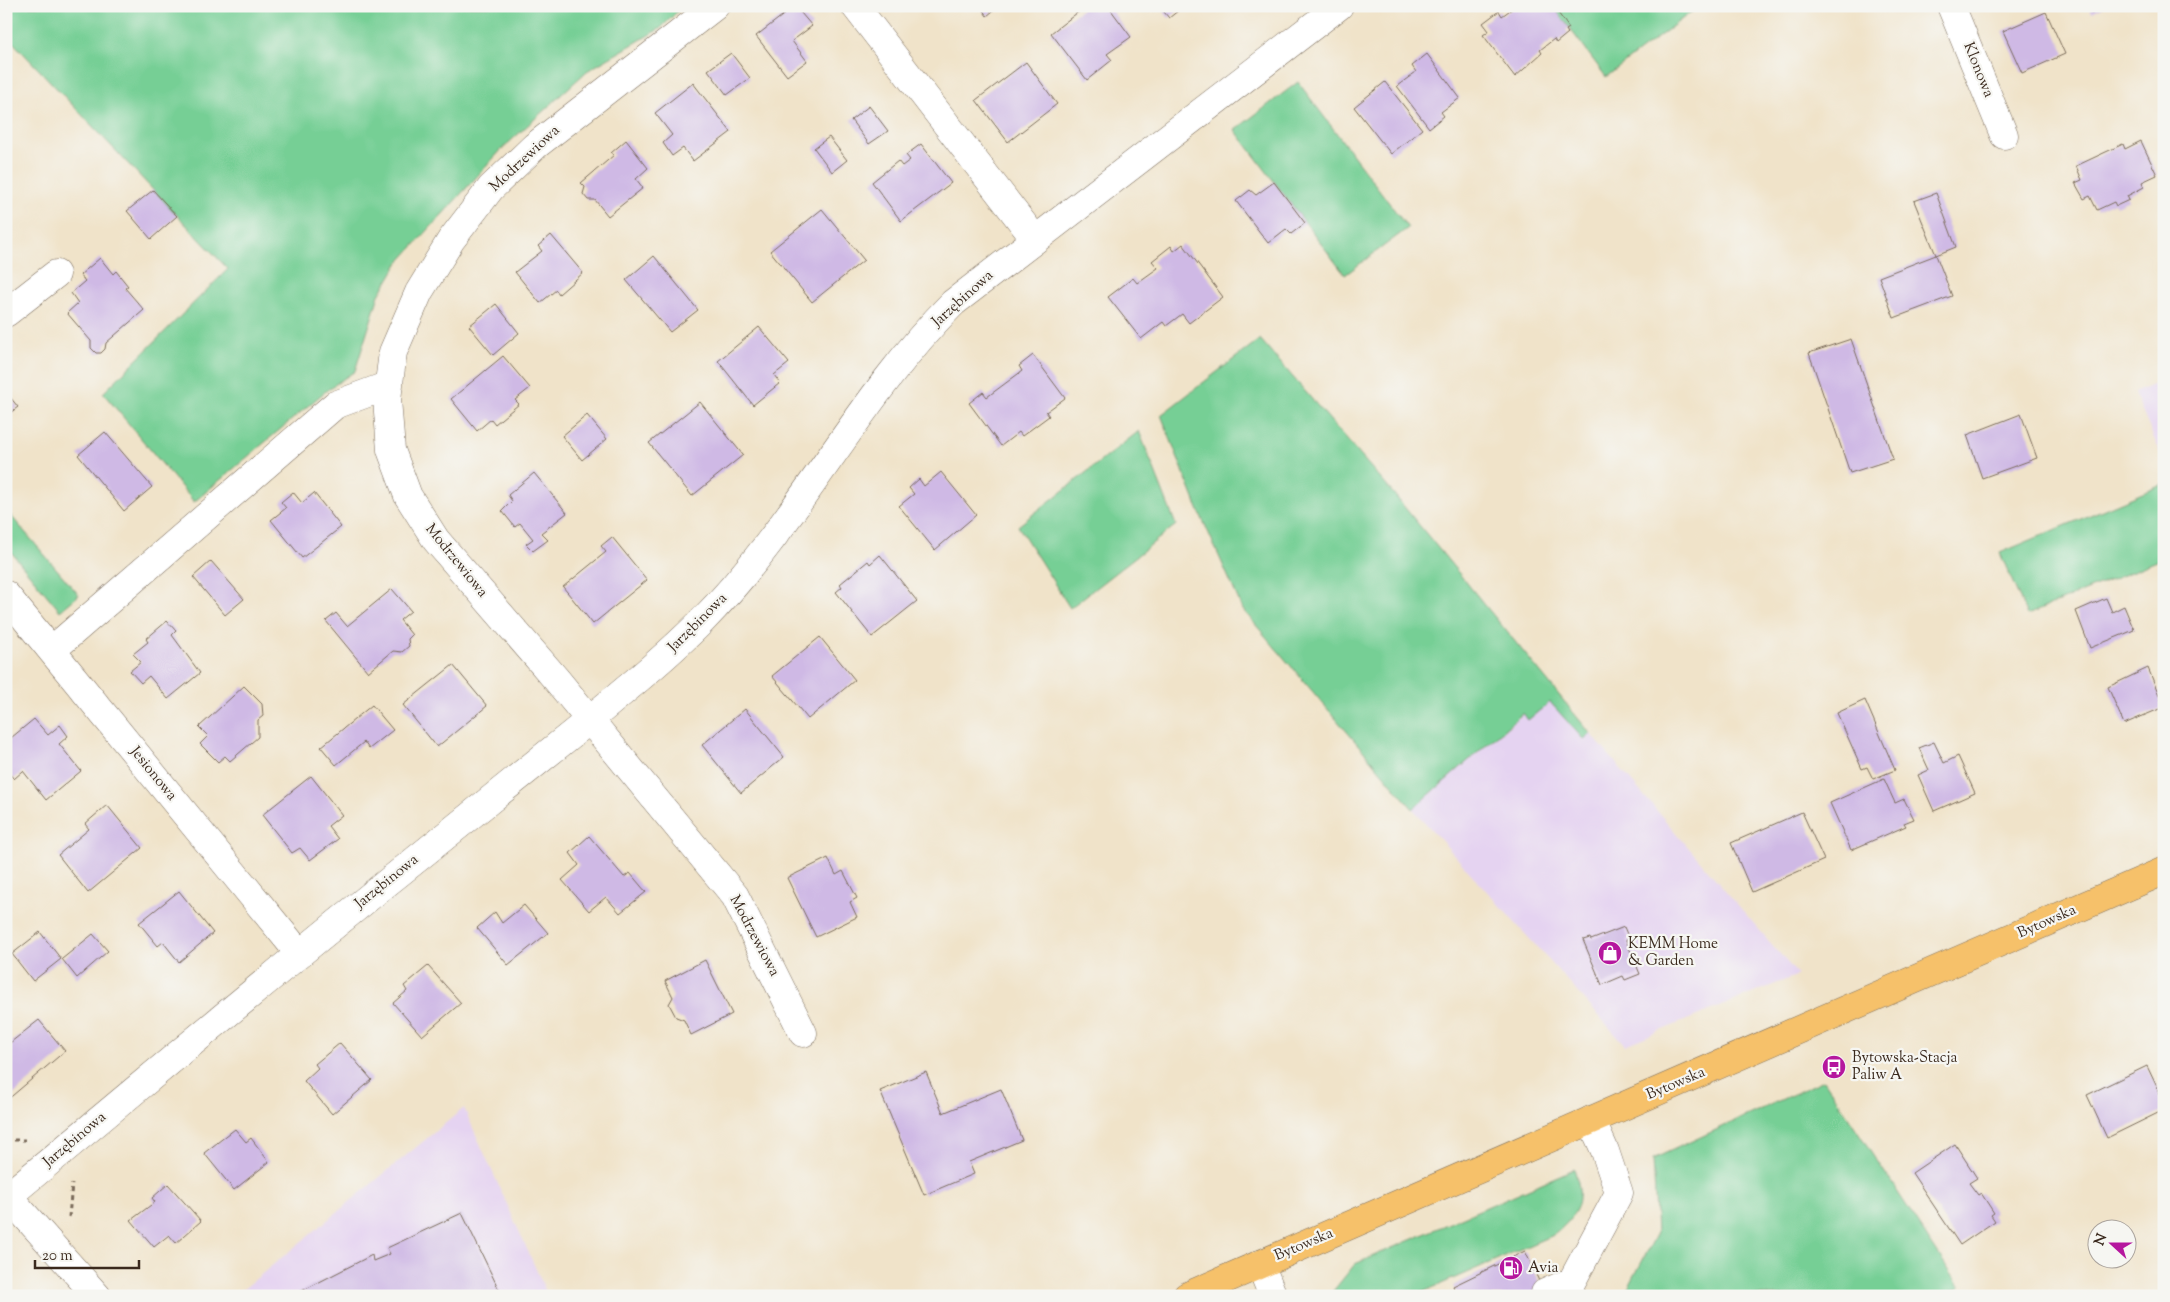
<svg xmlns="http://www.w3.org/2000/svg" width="2170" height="1302" viewBox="0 0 2170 1302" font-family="'Sorts Mill Goudy',serif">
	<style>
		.built { fill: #e5d3f1 }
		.green { fill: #76cf95; stroke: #587c5a }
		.building { fill: #cfb9e5 }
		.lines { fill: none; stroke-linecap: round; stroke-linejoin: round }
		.minor-casing { stroke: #7a6b5a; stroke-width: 29 }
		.major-casing { stroke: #7a6b5a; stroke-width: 29 }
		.path { stroke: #7a6b5a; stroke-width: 3; stroke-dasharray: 4 4; stroke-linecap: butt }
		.minor { stroke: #fff; stroke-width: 28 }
		.major { stroke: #f6c16b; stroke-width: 28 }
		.labels { text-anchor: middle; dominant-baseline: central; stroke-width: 4.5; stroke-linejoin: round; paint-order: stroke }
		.street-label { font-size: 15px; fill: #3b2a1e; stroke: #f6f6f2 }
		.poi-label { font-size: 15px; fill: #3b2a1e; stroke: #f6f6f2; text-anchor: start }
	</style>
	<rect width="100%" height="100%" fill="#f6f6f2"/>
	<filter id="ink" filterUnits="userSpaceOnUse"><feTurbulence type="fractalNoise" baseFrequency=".02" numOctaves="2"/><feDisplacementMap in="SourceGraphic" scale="10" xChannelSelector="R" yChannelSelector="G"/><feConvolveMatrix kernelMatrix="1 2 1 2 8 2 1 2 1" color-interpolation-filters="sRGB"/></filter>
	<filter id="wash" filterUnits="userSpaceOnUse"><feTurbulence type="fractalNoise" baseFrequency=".0096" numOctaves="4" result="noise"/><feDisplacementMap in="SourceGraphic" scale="20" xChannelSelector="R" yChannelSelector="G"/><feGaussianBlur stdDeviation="1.12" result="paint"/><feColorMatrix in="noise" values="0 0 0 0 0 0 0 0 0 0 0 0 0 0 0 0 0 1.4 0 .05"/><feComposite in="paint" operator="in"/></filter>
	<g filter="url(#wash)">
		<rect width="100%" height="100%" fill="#f0e3c9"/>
		<!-- built -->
		<path class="built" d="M 2164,380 L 2164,461 L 2134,393 Z
			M 1550,702 L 1584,739 L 1591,734 L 1798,975 L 1625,1045 L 1413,809 L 1524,713 L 1528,720 Z
			M 464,1108 L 548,1296 L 235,1296 Z"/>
		<!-- green -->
		<path class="green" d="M 6,6 L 683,6 L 661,28 L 587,71 L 502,149 L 399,262 L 379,295 L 355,371 L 327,390 L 194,502 L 103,393 L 228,269 L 6,35 Z
			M 1553,6 L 1699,6 L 1606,77 Z
			M 1298,82 L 1408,228 L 1345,275 L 1235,130 Z
			M 1260,339 L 1392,492 L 1591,734 L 1584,740 L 1550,702 L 1528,720 L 1523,713 L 1413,809 L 1243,610 L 1198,509 L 1161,415 Z
			M 1139,431 L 1176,525 L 1070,608 L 1018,526 Z
			M 2164,484 L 2164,558 L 2027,615 L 2000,553 Z
			M 6,510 L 79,595 L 60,611 L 6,546 Z
			M 1824,1080 L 1960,1287 L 1941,1296 L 1624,1296 L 1657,1233 L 1653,1159 Z
			M 1574,1169 C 1585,1199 1579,1214 1555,1234 L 1414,1296 L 1329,1296 L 1355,1264 Z"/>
		<g id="blocks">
			<!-- building -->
			<path class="building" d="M 795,6 L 812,26 L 792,41 L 807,61 L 787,76 L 756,36 Z
				M 980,6 L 999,6 L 987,16 Z
				M 1086,6 L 1108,6 L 1131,37 L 1107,54 L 1112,60 L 1087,80 L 1051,33 Z
				M 1159,6 L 1184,6 L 1169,18 Z
				M 1512,6 L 1553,6 L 1569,28 L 1566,30 L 1568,33 L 1556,43 L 1554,39 L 1540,50 L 1542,53 L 1515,77 L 1483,35 L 1489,31 L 1483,23 L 1499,11 L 1502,16 L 1513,8 Z
				M 2089,6 L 2105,6 L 2092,13 Z
				M 2046,12 L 2065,54 L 2022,73 L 2003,31 Z
				M 731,53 L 750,78 L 727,95 L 708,70 Z
				M 1427,54 L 1460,98 L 1441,112 L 1444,116 L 1429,128 L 1397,86 L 1416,72 L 1412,66 Z
				M 1026,62 L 1057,104 L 1008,142 L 976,100 Z
				M 1385,82 L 1422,129 L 1391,154 L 1354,107 Z
				M 693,83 L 731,132 L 693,161 L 683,148 L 672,156 L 663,143 L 672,135 L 655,113 Z
				M 869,106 L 888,131 L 869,144 L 851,120 Z
				M 829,137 L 847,160 L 832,172 L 814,148 Z
				M 626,140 L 648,168 L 636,179 L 643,188 L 608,216 L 595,200 L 588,200 L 583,194 L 585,187 L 581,183 L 614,155 L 611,153 Z
				M 2141,141 L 2157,175 L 2142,182 L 2144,187 L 2127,196 L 2129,200 L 2116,206 L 2114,202 L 2097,210 L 2090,196 L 2084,199 L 2075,183 L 2082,180 L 2076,166 L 2123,144 L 2125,149 Z
				M 921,144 L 951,183 L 901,221 L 872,182 L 898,161 L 902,166 L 910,160 L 906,155 Z
				M 1274,182 L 1305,223 L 1291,234 L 1286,229 L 1268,243 L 1236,201 L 1250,190 L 1256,195 Z
				M 153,190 L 177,216 L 151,239 L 127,211 Z
				M 1936,193 L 1956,247 L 1936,255 L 1914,201 Z
				M 822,209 L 864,260 L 812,302 L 770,251 Z
				M 551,235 L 583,273 L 559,294 L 556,290 L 540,303 L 515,272 L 542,251 L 538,246 Z
				M 1183,244 L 1223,297 L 1189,323 L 1182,314 L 1166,326 L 1163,322 L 1141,339 L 1108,297 L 1133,278 L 1137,283 L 1158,268 L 1152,261 L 1171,246 L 1174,251 Z
				M 1936,255 L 1952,296 L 1894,318 L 1879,277 Z
				M 654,256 L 698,310 L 670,332 L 626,280 Z
				M 100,258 L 113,274 L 116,271 L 128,286 L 125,288 L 144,310 L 106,343 L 105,349 L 101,353 L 96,353 L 91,348 L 91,341 L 67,313 L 78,303 L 71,293 L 85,281 L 80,275 Z
				M 496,304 L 519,333 L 493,355 L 469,326 Z
				M 759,327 L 789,363 L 774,375 L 780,383 L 753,405 L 718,361 Z
				M 1851,339 L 1893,459 L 1850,473 L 1809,353 Z
				M 1033,355 L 1065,398 L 1046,412 L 1049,416 L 1022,436 L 1019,432 L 1001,446 L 969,403 L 983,392 L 987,397 L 1022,371 L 1019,366 Z
				M 503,356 L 530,388 L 515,400 L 519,404 L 495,424 L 491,419 L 477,431 L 451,399 Z
				M 6,392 L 18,407 L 6,416 Z
				M 700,402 L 743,455 L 692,496 L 649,443 Z
				M 2021,414 L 2037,458 L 1982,478 L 1967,435 Z
				M 587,415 L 607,439 L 582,460 L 562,436 Z
				M 105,432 L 152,487 L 124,511 L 78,455 Z
				M 941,472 L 976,515 L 935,550 L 899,506 L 914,494 L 909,488 L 919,479 L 924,486 Z
				M 534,473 L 567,513 L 541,533 L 548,540 L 533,551 L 526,544 L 533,539 L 520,523 L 515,527 L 502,511 L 512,501 L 508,495 Z
				M 293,492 L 302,503 L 314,493 L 341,527 L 302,558 L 271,520 L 286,508 L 281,502 Z
				M 612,537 L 647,580 L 593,624 L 563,587 L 606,552 L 601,546 Z
				M 880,555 L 917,601 L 872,637 L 836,592 L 842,587 L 840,584 L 868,561 L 870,564 Z
				M 211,561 L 244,599 L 225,615 L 193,577 Z
				M 392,589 L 411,611 L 400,620 L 412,635 L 408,639 L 409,646 L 402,652 L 393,651 L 368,672 L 326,621 L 336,613 L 347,626 Z
				M 2106,598 L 2112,612 L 2124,606 L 2134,630 L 2090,648 L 2076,611 Z
				M 167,621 L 176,631 L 172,635 L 200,673 L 168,699 L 149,676 L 141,683 L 130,671 L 141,662 L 133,654 L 148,642 L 146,639 Z
				M 820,637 L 855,680 L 808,719 L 772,676 Z
				M 453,665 L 487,706 L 437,747 L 403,705 Z
				M 2148,668 L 2164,707 L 2124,724 L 2108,687 Z
				M 244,686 L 262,704 L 263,716 L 258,720 L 258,737 L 230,761 L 225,756 L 218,762 L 200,744 L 208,736 L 199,727 Z
				M 1865,700 L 1895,770 L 1873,779 L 1867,767 L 1862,769 L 1837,713 Z
				M 372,705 L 393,730 L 369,749 L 364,742 L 336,765 L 321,747 Z
				M 745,709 L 784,757 L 741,793 L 702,745 Z
				M 34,719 L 48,735 L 60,725 L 68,736 L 59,744 L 81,771 L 46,800 L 23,771 L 14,779 L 6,770 L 6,742 Z
				M 1934,742 L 1944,763 L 1958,756 L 1975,793 L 1934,811 L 1918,775 L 1929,770 L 1919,748 Z
				M 311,776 L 342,815 L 328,826 L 338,839 L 310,860 L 300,848 L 292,853 L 262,815 Z
				M 1884,779 L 1895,803 L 1904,799 L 1914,819 L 1904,823 L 1906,826 L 1851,850 L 1830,803 Z
				M 107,805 L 142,848 L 88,893 L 58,855 L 89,829 L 85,824 Z
				M 1802,812 L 1824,860 L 1752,892 L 1731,843 Z
				M 589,836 L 624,877 L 630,873 L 646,892 L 620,913 L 606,897 L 589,911 L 562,880 L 579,865 L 570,853 Z
				M 828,858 L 836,875 L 843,871 L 857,898 L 850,902 L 857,917 L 816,937 L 787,878 Z
				M 179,891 L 213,933 L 179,962 L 163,942 L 158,946 L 139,923 Z
				M 524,905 L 548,933 L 508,965 L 477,928 L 495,912 L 502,923 Z
				M 1624,927 L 1629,939 L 1626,940 L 1640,974 L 1625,980 L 1623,976 L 1602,985 L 1583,940 L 1590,938 L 1591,940 Z
				M 40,932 L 61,959 L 33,981 L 12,954 Z
				M 93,934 L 108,951 L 77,978 L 62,959 Z
				M 705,960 L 732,1014 L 691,1035 L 684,1020 L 676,1017 L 669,1004 L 673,997 L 665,981 Z
				M 428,966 L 461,1003 L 422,1036 L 393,1003 L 407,991 L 404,986 Z
				M 39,1020 L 65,1051 L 6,1101 L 6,1046 Z
				M 340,1043 L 372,1080 L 332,1114 L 304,1081 L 318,1068 L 315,1064 Z
				M 2147,1066 L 2164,1102 L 2164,1110 L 2107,1138 L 2087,1095 Z
				M 926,1072 L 943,1113 L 1001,1089 L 1022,1140 L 969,1162 L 974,1174 L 924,1195 L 880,1091 Z
				M 235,1129 L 246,1142 L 251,1138 L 269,1162 L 234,1190 L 204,1153 Z
				M 1955,1144 L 1977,1178 L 1969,1183 L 1978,1195 L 1981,1193 L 1994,1213 L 1991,1215 L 1995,1221 L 1960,1245 L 1912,1173 Z
				M 168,1184 L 201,1221 L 176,1243 L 169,1235 L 154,1247 L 131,1220 L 155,1202 L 152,1198 Z
				M 462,1213 L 502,1296 L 292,1296 L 372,1255 L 373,1261 L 390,1254 L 387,1248 Z
				M 1525,1251 L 1546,1296 L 1458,1296 L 1453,1286 Z"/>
		</g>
	</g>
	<g filter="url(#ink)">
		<use href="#blocks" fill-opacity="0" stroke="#7a6b5a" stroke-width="1"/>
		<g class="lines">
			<!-- minor casing -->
			<g class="minor-casing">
				<path id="minor" d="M 715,6 L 535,146 L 491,188 L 451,240 L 419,292 L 393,352 L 387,399 L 391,450 L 408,496 L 436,540 L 556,679 L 735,896 L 803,1033
					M 855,6 L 1035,239
					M 1951,6 L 2004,135
					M 6,313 L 56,274
					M 6,595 L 299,953
					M 52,650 L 335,405 L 389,385
					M 6,1194 L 97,1296
					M 8,1196 C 140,1087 270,976 403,870 C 461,823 519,777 577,730 C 619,695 662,661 701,622 C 796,526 858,398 953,303 L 1339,6
					M 1260,1264 L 1273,1296
					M 1545,1293 L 1572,1281 L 1619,1193 L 1605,1151 L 1591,1120"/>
			</g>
			<!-- major casing -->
			<g class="major-casing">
				<path id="major" d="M 1187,1296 L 2164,871"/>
			</g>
			<!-- path -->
			<path class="path" d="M 6,1140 L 25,1140
				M 69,1217 L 72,1184"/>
			<!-- minor -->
			<use href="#minor" class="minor"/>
			<!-- major -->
			<use href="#major" class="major"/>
		</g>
	</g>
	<!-- icons -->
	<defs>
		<g id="shop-disc" transform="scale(1.25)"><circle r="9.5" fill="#b5179e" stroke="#f6f6f2"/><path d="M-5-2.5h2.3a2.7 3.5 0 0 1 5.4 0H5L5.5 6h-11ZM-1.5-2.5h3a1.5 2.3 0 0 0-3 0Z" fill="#fff"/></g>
		<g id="bus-disc" transform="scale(1.25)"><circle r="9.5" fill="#b5179e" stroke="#f6f6f2"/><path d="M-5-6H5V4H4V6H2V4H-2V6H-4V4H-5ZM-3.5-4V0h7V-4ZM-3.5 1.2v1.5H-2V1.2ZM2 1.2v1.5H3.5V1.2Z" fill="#fff"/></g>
		<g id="fuel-disc" transform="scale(1.25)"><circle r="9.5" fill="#b5179e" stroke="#f6f6f2"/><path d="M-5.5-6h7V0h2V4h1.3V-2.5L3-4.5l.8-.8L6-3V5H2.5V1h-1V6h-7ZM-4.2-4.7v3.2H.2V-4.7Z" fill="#fff"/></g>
	</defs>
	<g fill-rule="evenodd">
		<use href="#shop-disc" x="1610" y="953"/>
		<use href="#bus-disc" x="1834" y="1067"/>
		<use href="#fuel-disc" x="1511" y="1268"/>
	</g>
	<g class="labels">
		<!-- street labels -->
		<g class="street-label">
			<text transform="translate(1978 70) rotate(68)">Klonowa</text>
			<text transform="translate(525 159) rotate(-43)">Modrzewiowa</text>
			<text transform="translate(963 299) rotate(-42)">Jarzębinowa</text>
			<text transform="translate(456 561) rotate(51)">Modrzewiowa</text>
			<text transform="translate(698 623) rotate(-45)">Jarzębinowa</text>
			<text transform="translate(153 774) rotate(51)">Jesionowa</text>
			<text transform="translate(387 882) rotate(-39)">Jarzębinowa</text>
			<text transform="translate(2047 922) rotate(-24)">Bytowska</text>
			<text transform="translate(754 936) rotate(62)">Modrzewiowa</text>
			<text transform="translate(1676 1084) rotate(-23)">Bytowska</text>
			<text transform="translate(75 1140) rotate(-40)">Jarzębinowa</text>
			<text transform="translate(1304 1245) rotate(-23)">Bytowska</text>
		</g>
		<!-- poi labels -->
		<g class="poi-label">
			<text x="1628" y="944">KEMM Home<tspan x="1628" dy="17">&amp; Garden</tspan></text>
			<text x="1852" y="1058">Bytowska-Stacja<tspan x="1852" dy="17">Paliw A</tspan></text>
			<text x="1528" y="1268">Avia</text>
		</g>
	</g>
	<!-- margin -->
	<rect width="2170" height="1302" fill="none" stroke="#f6f6f2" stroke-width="25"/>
	<!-- north arrow -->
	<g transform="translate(2112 1244) rotate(291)"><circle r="24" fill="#f6f6f2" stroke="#aba49d"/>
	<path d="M0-4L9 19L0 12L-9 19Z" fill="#b5179e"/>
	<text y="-8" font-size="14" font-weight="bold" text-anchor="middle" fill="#3b2a1e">N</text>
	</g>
	<!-- scale -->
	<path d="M35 1260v8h104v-8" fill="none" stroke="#3b2a1e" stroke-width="2.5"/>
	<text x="42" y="1260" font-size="15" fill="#3b2a1e" stroke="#f6f6f2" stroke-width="4" paint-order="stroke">20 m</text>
</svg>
